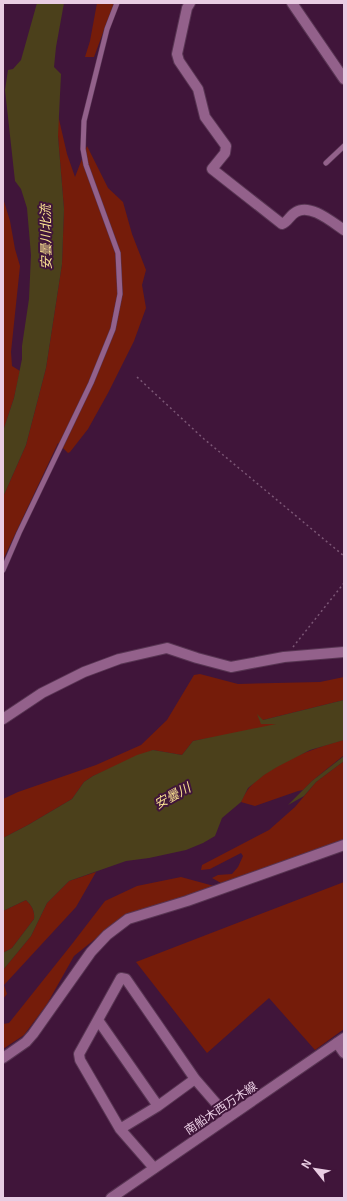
<svg xmlns="http://www.w3.org/2000/svg" width="347" height="1201" viewBox="0 0 347 1201" font-family="Georgia,'Noto Sans JP',serif">
	<style>
		.green { fill: #751c0a }
		.water { fill: #4b401b }
		.lines { fill: none; stroke-linecap: round; stroke-linejoin: round }
		.lane-casing { stroke: #583553; stroke-width: 6 }
		.street-casing { stroke: #583553; stroke-width: 12 }
		.secondary-casing { stroke: #583553; stroke-width: 12 }
		.path { stroke: #7b5675; stroke-width: 1.5; stroke-dasharray: 2 3; stroke-linecap: butt }
		.lane { stroke: #93618b; stroke-width: 5 }
		.street { stroke: #93618b; stroke-width: 10 }
		.secondary { stroke: #93618b; stroke-width: 10 }
		.labels { text-anchor: middle; dominant-baseline: central; stroke-width: 4; stroke-linejoin: round; paint-order: stroke }
		.street-label { font-size: 12px; fill: #e9cde3; stroke: #40153a }
		.water-label { font-size: 13px; font-style: italic; fill: #f8e091; stroke: #40153a }
	</style>
	<rect width="100%" height="100%" fill="#40153a"/>
	<!-- green -->
	<path class="green" d="M 97,3 L 114,3 L 94,57 L 85,57 L 90,41 Z
		M 58,115 L 67,154 L 75,177 L 87,146 L 108,188 L 123,202 L 132,234 L 146,270 L 142,285 L 146,308 L 134,341 L 108,393 L 88,429 L 70,452 L 68,453 L 58,443 L 3,560 L 3,497 L 26,445 L 46,368 L 62,264 L 64,209 L 58,136 Z
		M 3,198 L 10,221 L 15,249 L 20,266 L 11,352 L 12,366 L 20,371 L 14,398 L 3,431 Z
		M 200,674 L 238,684 L 320,682 L 344,677 L 344,700 L 263,720 L 261,724 L 277,724 L 269,727 L 193,741 L 182,755 L 153,750 L 93,776 L 84,782 L 72,799 L 28,825 L 3,838 L 3,799 L 18,792 L 96,765 L 141,745 L 167,720 L 194,675 Z
		M 344,740 L 343,756 L 312,781 L 303,790 L 298,791 L 255,806 L 241,802 C 243,797 246,792 249,788 C 269,765 315,747 344,740 Z
		M 344,761 L 344,847 L 237,887 L 221,883 L 212,878 L 218,875 L 232,874 L 238,867 L 243,856 L 241,853 L 210,869 L 201,870 L 202,865 L 269,830 L 295,807 L 316,782 Z
		M 96,872 L 76,907 L 4,985 L 7,994 L 3,999 L 3,970 L 31,936 L 47,903 L 69,881 Z
		M 181,877 L 214,886 L 110,927 L 74,956 L 47,1004 L 24,1035 L 3,1049 L 3,1024 L 9,1023 L 72,944 L 105,901 L 137,886 Z
		M 344,882 L 344,1029 L 315,1050 L 269,998 L 207,1053 L 136,962 Z
		M 26,900 C 32,906 35,911 34,919 L 12,948 L 3,953 L 3,911 Z"/>
	<!-- water -->
	<path class="water" d="M 37,3 L 64,3 L 56,47 L 54,67 L 61,74 L 58,136 L 64,209 L 62,264 L 46,368 L 26,445 L 3,497 L 3,431 L 14,398 L 22,359 L 22,346 L 29,299 L 31,255 L 27,208 L 21,189 L 15,181 L 5,90 L 8,70 L 13,69 L 21,60 Z
		M 344,700 L 344,740 L 310,750 L 277,767 L 264,775 L 248,788 L 241,802 L 222,818 L 215,836 L 203,843 L 186,850 L 149,858 L 126,861 L 69,881 L 47,903 L 31,936 L 3,970 L 3,953 L 12,948 L 34,919 C 35,911 32,906 26,900 L 3,911 L 3,838 L 28,825 L 72,799 L 84,782 L 93,776 L 137,755 L 153,750 L 182,755 L 193,741 L 276,724 L 261,724 L 257,714 L 263,720 Z
		M 344,756 L 344,761 L 316,782 L 304,796 L 288,805 L 312,781 Z"/>
	<g class="lines">
		<!-- lane casing -->
		<g class="lane-casing">
			<path id="lane" d="M 326,163 L 344,146
				M 3,570 L 19,533 L 91,383 L 113,329 L 120,294 L 118,253 L 86,165 L 83,149 L 84,121 L 107,29 L 117,3"/>
		</g>
		<!-- street casing -->
		<g class="street-casing">
			<path id="street" d="M 190,3 L 187,8 L 177,54 L 179,61 L 198,89 L 205,117 L 226,146 L 225,153 L 212,169 L 282,224 C 288,222 290,215 296,212 C 310,203 332,222 344,230
				M 3,719 L 42,693 L 84,672 L 119,659 L 167,648 L 197,658 L 231,667 L 284,657 L 344,652
				M 98,1020 L 158,1106
				M 337,1043 L 344,1053
				M 3,1058 L 26,1042 L 33,1034 L 91,952 L 107,935 L 128,919 L 187,901 L 344,845
				M 120,1129 L 158,1106 L 195,1079
				M 154,1168 L 120,1129 L 80,1060 L 79,1054 L 121,978 L 126,979 L 195,1079 L 228,1117"/>
		</g>
		<!-- secondary casing -->
		<g class="secondary-casing">
			<path id="secondary" d="M 292,3 L 344,79
				M 111,1198 L 344,1038"/>
		</g>
		<!-- path -->
		<path class="path" d="M 137,377 L 204,439 L 344,556
			M 293,647 L 344,583"/>
		<!-- lane -->
		<use href="#lane" class="lane"/>
		<!-- street -->
		<use href="#street" class="street"/>
		<!-- secondary -->
		<use href="#secondary" class="secondary"/>
	</g>
	<g class="labels">
		<!-- street labels -->
		<g class="street-label">
			<text transform="translate(220 1107) rotate(-34)">南船木西万木線</text>
		</g>
		<!-- water labels -->
		<g class="water-label">
			<text transform="translate(45 237) rotate(-91)">安曇川北流</text>
			<text transform="translate(172 795) rotate(-29)">安曇川</text>
		</g>
	</g>
	<!-- border -->
	<rect width="347" height="1201" fill="none" stroke="#e9cde3" stroke-width="8"/>
	<!-- north arrow -->
	<g transform="translate(315 1169) rotate(300)" stroke="#40153a" stroke-width="3" paint-order="stroke">
	<path d="M0-3L7 15L0 10L-7 15Z" fill="#e9cde3"/>
	<text y="-6" font-size="11" font-weight="bold" text-anchor="middle" fill="#e9cde3">N</text>
	</g>
</svg>
